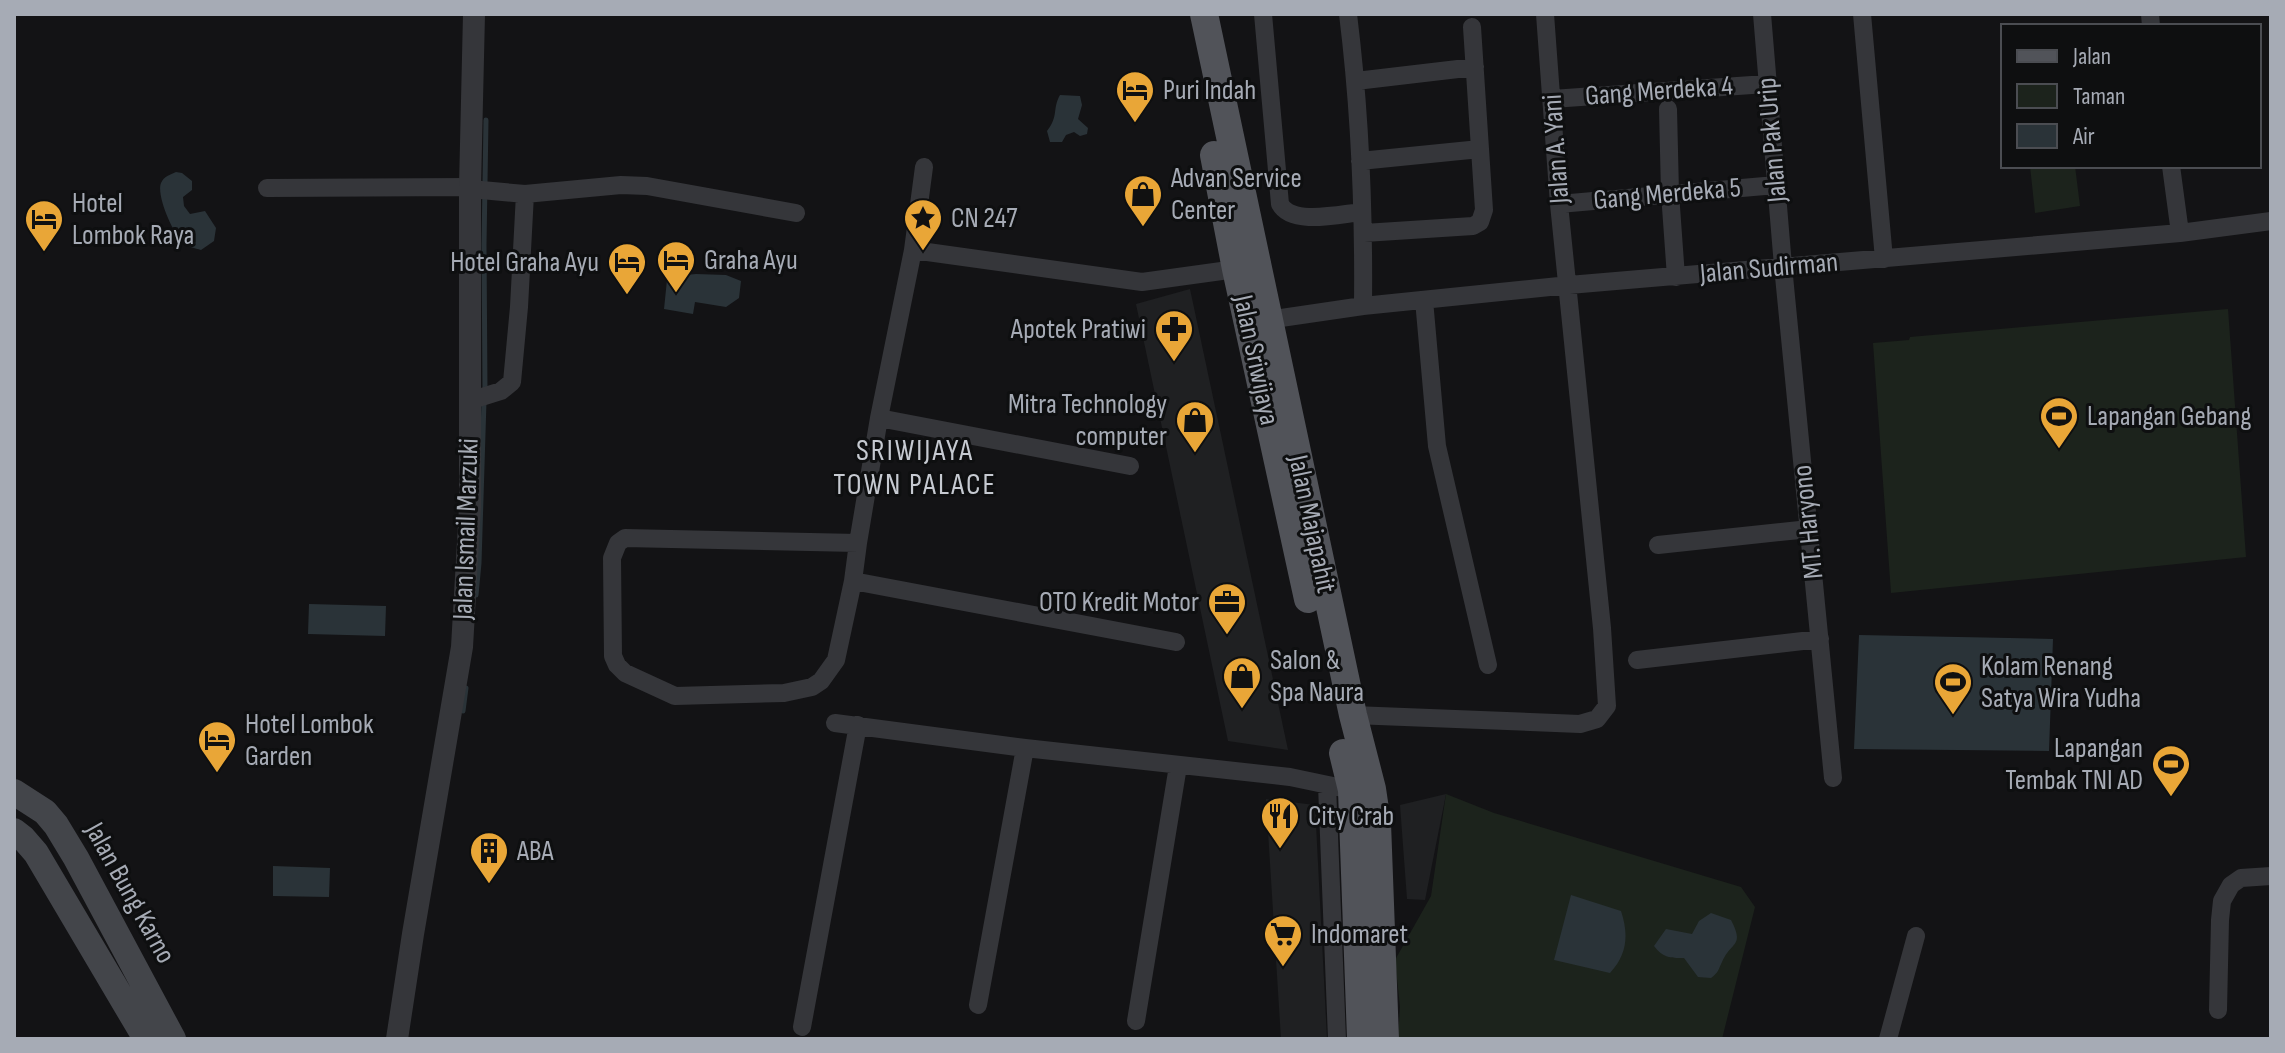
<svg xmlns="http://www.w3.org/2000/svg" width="2285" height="1053" viewBox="0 0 2285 1053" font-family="'Sofia Sans Condensed',sans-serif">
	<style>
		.built { fill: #1f2022 }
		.green { fill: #1c231c }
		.water { fill: #2a3338 }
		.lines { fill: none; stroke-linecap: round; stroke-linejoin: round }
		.stream { stroke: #2a3338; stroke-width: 5 }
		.minor { stroke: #35363a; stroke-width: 18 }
		.tertiary { stroke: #35363a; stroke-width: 22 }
		.secondary { stroke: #43454a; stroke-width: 26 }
		.primary { stroke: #515359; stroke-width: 28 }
		.labels { text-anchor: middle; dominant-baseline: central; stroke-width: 6; stroke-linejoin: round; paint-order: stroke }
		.poi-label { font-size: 28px; fill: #a6abb5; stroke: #0e0f10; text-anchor: start }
		.street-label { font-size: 28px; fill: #a6abb5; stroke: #0e0f10 }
		.neighbourhood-label { font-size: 30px; letter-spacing: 2px; fill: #c6cad1; stroke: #0e0f10 }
	</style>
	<rect width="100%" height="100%" fill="#131315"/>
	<!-- built -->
	<path class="built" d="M 1190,289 L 1288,750 L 1228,741 L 1136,304 Z
		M 1446,794 L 1425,900 L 1407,899 L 1400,805 Z
		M 1266,799 L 1315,805 L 1327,1039 L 1281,1039 Z"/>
	<!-- green -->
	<path class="green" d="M 2030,166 L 2075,166 L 2080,206 L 2035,213 Z
		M 2228,309 L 2246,557 L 1891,593 L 1873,343 L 1909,340 L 1910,337 Z
		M 1446,794 L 1494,813 L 1741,887 L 1755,907 L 1722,1039 L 1398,1039 L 1400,1007 L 1395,960 L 1431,896 Z"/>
	<!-- water -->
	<path class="water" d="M 1060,95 L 1080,96 L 1082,105 L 1078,119 L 1088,128 L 1087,134 L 1080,136 L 1074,132 L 1066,135 L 1062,142 L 1050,142 L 1047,131 C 1059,116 1052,109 1060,95 Z
		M 176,172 L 182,173 L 192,181 L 192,190 L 183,197 L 184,206 L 190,214 L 205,211 L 216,228 L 214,241 L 201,250 C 195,248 188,247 183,243 C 173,234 156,195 161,183 C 164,176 170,175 176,172 Z
		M 696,274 L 726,275 L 741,281 L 739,298 L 726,307 L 695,302 L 693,314 L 664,309 L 667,280 L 676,276 Z
		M 309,604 L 386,606 L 385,636 L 308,634 Z
		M 1859,635 L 2053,639 L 2049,751 L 1854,749 Z
		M 273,866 L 330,868 L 329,897 L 273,896 Z
		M 1571,895 L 1621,911 C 1629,935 1627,955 1610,973 L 1554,960 Z
		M 1711,913 L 1731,920 C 1745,947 1731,941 1722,962 C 1718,970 1719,972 1711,978 L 1698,977 L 1684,958 C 1670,958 1663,958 1654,946 L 1666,929 L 1692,934 L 1699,921 Z"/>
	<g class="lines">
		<!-- stream -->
		<path class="stream" d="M 485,391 L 484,245 L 486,120
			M 476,595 L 479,563 L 484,401
			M 463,711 L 466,688"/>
		<!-- minor -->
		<path class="minor" d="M 1263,14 L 1280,204 C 1292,226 1340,214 1362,212
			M 1348,14 C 1360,111 1364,209 1363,306
			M 1762,14 L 1783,266 L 1833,778
			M 1862,14 L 1884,259
			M 2150,14 L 2151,26
			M 1356,81 L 1475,67
			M 1552,99 L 1766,84
			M 1668,109 L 1670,193 L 1676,277
			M 1360,161 L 1480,149
			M 2171,166 L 2180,233
			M 267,188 L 470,187
			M 470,189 L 525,194
			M 1559,204 L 1776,185
			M 1364,233 L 1473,226 L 1480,222 L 1484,210 L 1472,27
			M 913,250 L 1142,282 L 1236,269
			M 1424,300 L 1437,446 L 1488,665
			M 1268,320 L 1363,306 L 1569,285 L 2180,233 L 2271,221
			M 469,401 L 501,391 L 512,382 L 519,307 L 525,194 L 621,185 L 647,186 L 796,213
			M 879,418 L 1130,466
			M 858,543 L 625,538 L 618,543 L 612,558 L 613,656 L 617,665 L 625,673 L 675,696 L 784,693 L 812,687 L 821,681 L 836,660 L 853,581 L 858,543 L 879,418 L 913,250 L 924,167
			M 1658,545 L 1809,529
			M 853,581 L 1176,642
			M 1637,660 L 1820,639
			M 1353,715 L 1580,724 L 1597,719 L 1607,706 L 1602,628 L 1559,204 L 1545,14
			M 835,723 L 1025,748 L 1290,777 L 1352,790
			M 1327,785 L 1337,1039
			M 978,1005 L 1025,748
			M 2218,1010 L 2220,920 L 2222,901 L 2231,885 L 2241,878 L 2271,876
			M 1136,1021 L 1178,766
			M 802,1027 L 858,725
			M 1888,1039 L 1916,936"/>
		<!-- tertiary -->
		<path class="tertiary" d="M 397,1039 L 413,934 L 462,647 L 470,507 L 470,187 L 474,14"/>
		<!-- secondary -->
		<path class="secondary" d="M 14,792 L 45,812 L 56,825 L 76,858 L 173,1039
			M 14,831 L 23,838 L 36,853 L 146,1039"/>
		<!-- primary -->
		<path class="primary" d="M 1204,14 L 1353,715 L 1372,789 L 1377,823 L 1385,1039
			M 1214,155 L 1236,269 L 1308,599
			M 1343,753 L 1352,790 L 1361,1039"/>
	</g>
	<!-- icons -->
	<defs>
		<g id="hotel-pin" transform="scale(2)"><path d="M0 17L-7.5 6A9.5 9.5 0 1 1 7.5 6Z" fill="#e9a637" stroke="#0e0f10"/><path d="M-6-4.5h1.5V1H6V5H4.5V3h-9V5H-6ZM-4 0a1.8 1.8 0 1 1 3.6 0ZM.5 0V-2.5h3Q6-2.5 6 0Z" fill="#111"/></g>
		<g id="shop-pin" transform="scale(2)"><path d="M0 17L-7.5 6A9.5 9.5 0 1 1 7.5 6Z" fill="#e9a637" stroke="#0e0f10"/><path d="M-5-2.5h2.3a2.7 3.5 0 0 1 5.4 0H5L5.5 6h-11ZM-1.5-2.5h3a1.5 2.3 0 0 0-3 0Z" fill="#111"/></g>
		<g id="sight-pin" transform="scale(2)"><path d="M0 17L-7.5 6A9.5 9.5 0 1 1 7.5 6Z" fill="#e9a637" stroke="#0e0f10"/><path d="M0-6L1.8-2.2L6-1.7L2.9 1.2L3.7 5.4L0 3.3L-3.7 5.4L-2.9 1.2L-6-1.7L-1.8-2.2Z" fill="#111"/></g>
		<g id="pharmacy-pin" transform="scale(2)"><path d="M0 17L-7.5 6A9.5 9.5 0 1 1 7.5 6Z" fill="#e9a637" stroke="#0e0f10"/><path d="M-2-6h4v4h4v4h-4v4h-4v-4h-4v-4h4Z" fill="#111"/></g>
		<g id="stadium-pin" transform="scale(2)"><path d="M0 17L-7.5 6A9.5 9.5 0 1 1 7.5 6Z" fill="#e9a637" stroke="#0e0f10"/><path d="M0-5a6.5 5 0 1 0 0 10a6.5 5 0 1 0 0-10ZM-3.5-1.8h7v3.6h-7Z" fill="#111"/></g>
		<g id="office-pin" transform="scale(2)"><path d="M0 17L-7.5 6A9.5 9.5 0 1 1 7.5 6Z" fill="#e9a637" stroke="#0e0f10"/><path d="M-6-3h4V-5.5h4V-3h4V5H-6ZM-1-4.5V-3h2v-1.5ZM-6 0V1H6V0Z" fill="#111"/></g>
		<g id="restaurant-pin" transform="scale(2)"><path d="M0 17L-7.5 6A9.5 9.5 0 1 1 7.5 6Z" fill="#e9a637" stroke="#0e0f10"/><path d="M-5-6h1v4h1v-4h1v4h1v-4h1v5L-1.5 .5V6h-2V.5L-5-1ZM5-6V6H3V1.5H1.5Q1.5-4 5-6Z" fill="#111"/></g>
		<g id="building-pin" transform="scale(2)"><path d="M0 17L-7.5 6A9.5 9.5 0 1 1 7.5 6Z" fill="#e9a637" stroke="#0e0f10"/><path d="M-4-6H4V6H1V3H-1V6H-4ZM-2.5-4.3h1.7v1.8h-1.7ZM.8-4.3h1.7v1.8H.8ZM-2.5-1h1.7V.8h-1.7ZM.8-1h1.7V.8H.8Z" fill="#111"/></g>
		<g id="supermarket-pin" transform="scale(2)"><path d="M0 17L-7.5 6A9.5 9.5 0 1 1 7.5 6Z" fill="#e9a637" stroke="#0e0f10"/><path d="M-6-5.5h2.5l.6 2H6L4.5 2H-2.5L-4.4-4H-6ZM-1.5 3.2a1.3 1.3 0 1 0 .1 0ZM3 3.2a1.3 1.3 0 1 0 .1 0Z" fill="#111"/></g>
	</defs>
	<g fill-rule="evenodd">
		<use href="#hotel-pin" x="1135" y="90"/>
		<use href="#shop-pin" x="1143" y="194"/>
		<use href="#sight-pin" x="923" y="218"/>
		<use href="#hotel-pin" x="44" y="219"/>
		<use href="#hotel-pin" x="676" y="260"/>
		<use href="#hotel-pin" x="627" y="262"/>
		<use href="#pharmacy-pin" x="1174" y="329"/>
		<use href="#stadium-pin" x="2059" y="416"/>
		<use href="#shop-pin" x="1195" y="420"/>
		<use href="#office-pin" x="1227" y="602"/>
		<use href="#shop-pin" x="1242" y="676"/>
		<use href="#stadium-pin" x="1953" y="682"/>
		<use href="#hotel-pin" x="217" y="740"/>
		<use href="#stadium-pin" x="2171" y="764"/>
		<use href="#restaurant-pin" x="1280" y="816"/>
		<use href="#building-pin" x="489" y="851"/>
		<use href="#supermarket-pin" x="1283" y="934"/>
	</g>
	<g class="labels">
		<!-- poi labels -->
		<g class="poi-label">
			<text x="1163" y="90">Puri Indah</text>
			<text x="1171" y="178">Advan Service<tspan x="1171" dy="32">Center</tspan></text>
			<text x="72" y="203">Hotel<tspan x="72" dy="32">Lombok Raya</tspan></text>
			<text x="951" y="218">CN 247</text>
			<text x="704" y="260">Graha Ayu</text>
			<text x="599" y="262" text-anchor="end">Hotel Graha Ayu</text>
			<text x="1146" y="329" text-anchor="end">Apotek Pratiwi</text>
			<text x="1167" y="404" text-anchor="end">Mitra Technology<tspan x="1167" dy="32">computer</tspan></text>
			<text x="2087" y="416">Lapangan Gebang</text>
			<text x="1199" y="602" text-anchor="end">OTO Kredit Motor</text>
			<text x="1270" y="660">Salon &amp;<tspan x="1270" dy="32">Spa Naura</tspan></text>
			<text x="1981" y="666">Kolam Renang<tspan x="1981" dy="32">Satya Wira Yudha</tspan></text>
			<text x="245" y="724">Hotel Lombok<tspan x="245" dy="32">Garden</tspan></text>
			<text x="2143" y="748" text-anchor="end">Lapangan<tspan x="2143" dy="32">Tembak TNI AD</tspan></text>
			<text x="1308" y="816">City Crab</text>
			<text x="517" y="851">ABA</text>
			<text x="1311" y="934">Indomaret</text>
		</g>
		<!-- street labels -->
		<g class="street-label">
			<text transform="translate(1659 91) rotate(-4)">Gang Merdeka 4</text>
			<text transform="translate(1772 140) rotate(-95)">Jalan Pak Urip</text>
			<text transform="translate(1556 149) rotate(-94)">Jalan A. Yani</text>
			<text transform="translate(1667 194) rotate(-5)">Gang Merdeka 5</text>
			<text transform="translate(1769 268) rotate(-5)">Jalan Sudirman</text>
			<text transform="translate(1256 360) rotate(78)">Jalan Sriwijaya</text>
			<text transform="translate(1808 522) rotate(-96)">MT. Haryono</text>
			<text transform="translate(1312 524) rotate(78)">Jalan Majapahit</text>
			<text transform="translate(466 529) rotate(-88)">Jalan Ismail Marzuki</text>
			<text transform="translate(130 893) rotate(61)">Jalan Bung Karno</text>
		</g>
		<!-- neighbourhood labels -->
		<g class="neighbourhood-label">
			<text x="915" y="451">SRIWIJAYA<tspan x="915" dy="34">TOWN PALACE</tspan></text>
		</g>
	</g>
	<!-- border -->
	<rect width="2285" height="1053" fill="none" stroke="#a6abb5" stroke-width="32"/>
	<!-- legend -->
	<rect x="2001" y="24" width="260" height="144" fill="#0e0f10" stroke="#4b4d52" stroke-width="2"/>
	<rect x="2017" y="50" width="40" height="12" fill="#515359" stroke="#4b4d52" stroke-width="2"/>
	<text x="2073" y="64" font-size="24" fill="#a6abb5">Jalan</text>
	<rect x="2017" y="84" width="40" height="24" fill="#1c231c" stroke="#4b4d52" stroke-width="2"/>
	<text x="2073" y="104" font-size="24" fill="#a6abb5">Taman</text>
	<rect x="2017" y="124" width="40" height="24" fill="#2a3338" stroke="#4b4d52" stroke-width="2"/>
	<text x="2073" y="144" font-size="24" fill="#a6abb5">Air</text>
</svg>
